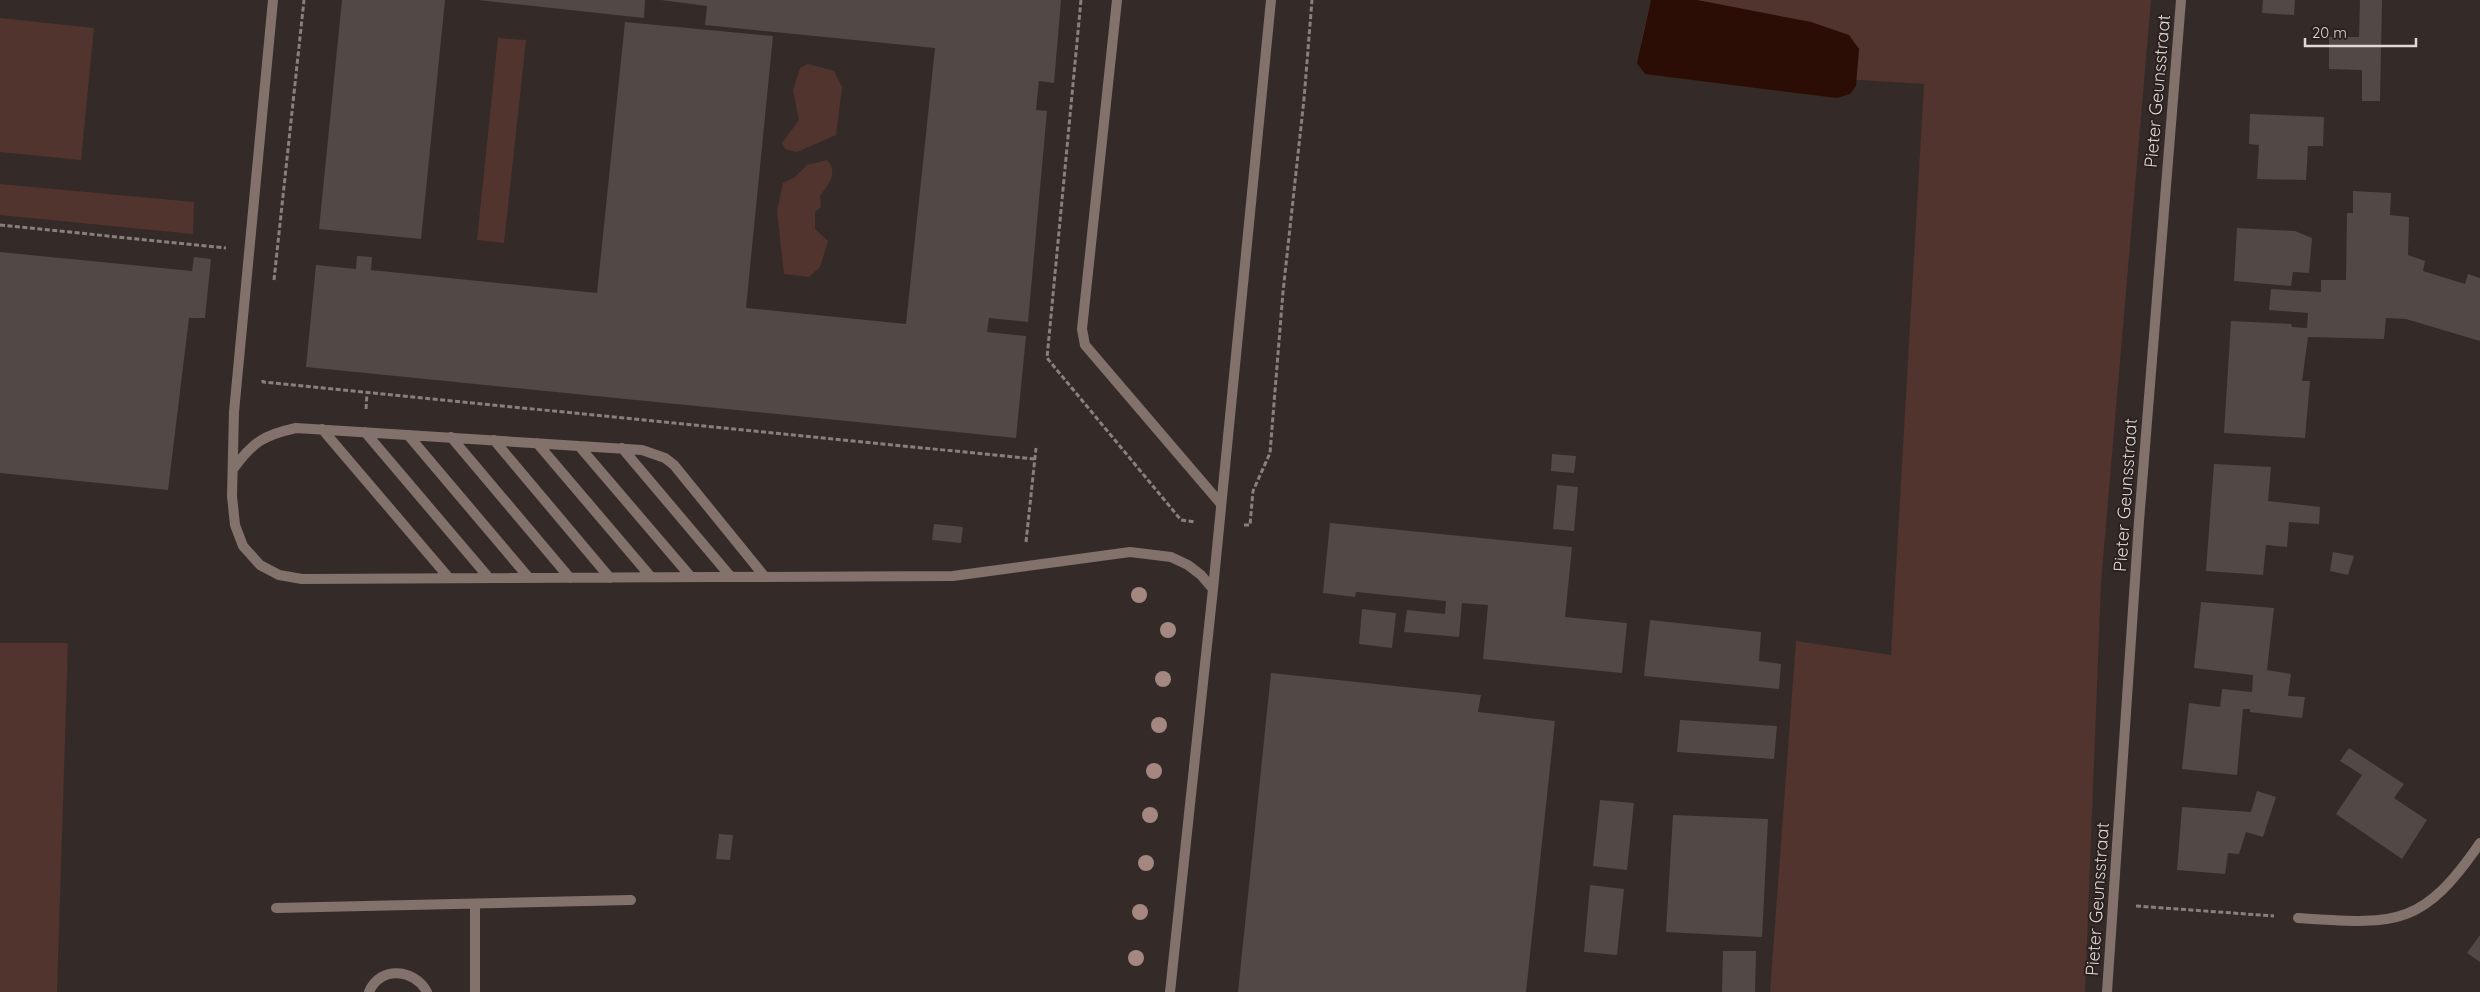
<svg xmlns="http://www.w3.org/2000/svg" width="2480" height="992" viewBox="0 0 2480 992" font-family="Quicksand,sans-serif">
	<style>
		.green { fill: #50342d }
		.water { fill: #2b0d06 }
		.building { fill: #524846 }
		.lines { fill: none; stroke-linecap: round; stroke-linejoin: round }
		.path { stroke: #87807d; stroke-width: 3; stroke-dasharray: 5 2.5; stroke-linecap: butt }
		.service { stroke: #83716c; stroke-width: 10 }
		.minor { stroke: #83716c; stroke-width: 10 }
		.tree { fill: #a38780 }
		.labels { text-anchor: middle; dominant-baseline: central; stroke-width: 4; stroke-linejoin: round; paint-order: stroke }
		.street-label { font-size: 18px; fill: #ded8d6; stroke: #2a211f }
	</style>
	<rect width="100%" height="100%" fill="#342b28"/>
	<!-- green -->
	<path class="green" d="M 1651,0 L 2151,0 L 2101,583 L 2085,992 L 1770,992 L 1796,641 L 1891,655 L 1924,84 L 1779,75 L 1684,45 L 1641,42 Z
		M 0,18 L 94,28 L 81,160 L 0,152 Z
		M 498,38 L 526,40 L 504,243 L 477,240 Z
		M 808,64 L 834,71 L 842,87 L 836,135 L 797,152 L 785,149 L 782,143 L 799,120 L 793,90 L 800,68 Z
		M 827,160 C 839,173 828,185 820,196 L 821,207 L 815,212 L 815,229 L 828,241 L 820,267 L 809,277 L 784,274 L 777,211 L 783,183 L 795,177 L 807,165 Z
		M 0,184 L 194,202 L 193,234 L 0,215 Z
		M 0,643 L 68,643 L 57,992 L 0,992 Z"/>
	<!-- water -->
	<path class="water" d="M 1651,0 L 1697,0 L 1811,22 L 1849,35 L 1859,49 L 1856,86 L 1850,94 L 1837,98 L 1645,74 L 1637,63 Z"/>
	<!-- building -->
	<path class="building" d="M 342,0 L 445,0 L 421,239 L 319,229 Z
		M 478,0 L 645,0 L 644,18 Z
		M 661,0 L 1061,0 L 1054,83 L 1039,81 L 1036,110 L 1047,111 L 1028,322 L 989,318 L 987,332 L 1026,336 L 1016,438 L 306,367 L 316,265 L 356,269 L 357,256 L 372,257 L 371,270 L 597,293 L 625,22 L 773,36 L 746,308 L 906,324 L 935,48 L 705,25 L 707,6 Z
		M 2263,0 L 2295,0 L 2294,15 L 2262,13 Z
		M 2360,0 L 2382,0 L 2380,101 L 2362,101 L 2362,70 L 2329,69 L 2329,37 L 2359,37 Z
		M 2250,114 L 2324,117 L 2323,146 L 2308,146 L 2306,180 L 2257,179 L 2259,145 L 2249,144 Z
		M 2353,191 L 2391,193 L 2390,215 L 2409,217 L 2408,255 L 2425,261 L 2423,271 L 2465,284 L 2468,274 L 2480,278 L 2480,341 L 2406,319 L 2386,318 L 2384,339 L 2308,337 L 2302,381 L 2310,381 L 2305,438 L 2224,433 L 2231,321 L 2291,324 L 2292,327 L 2307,328 L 2308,313 L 2269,310 L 2271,289 L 2321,292 L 2321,280 L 2346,280 L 2347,213 L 2353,213 Z
		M 2237,228 L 2295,231 L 2312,238 L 2309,273 L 2293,272 L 2291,286 L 2234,281 Z
		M 0,252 L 192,271 L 194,257 L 211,259 L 205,318 L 189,318 L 168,490 L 0,473 Z
		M 1552,454 L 1576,456 L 1574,473 L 1551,471 Z
		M 2214,464 L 2271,467 L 2268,501 L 2320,507 L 2319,524 L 2289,522 L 2287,547 L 2266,545 L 2263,575 L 2206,571 Z
		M 1557,485 L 1578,487 L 1574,531 L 1553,529 Z
		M 1330,523 L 1572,547 L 1565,617 L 1627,623 L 1622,673 L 1483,659 L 1488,605 L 1462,603 L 1459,637 L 1404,632 L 1407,610 L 1445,614 L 1446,601 L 1356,592 L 1355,597 L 1323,593 Z
		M 934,524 L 963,527 L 961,543 L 932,540 Z
		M 2333,552 L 2354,556 L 2348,575 L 2330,571 Z
		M 2201,602 L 2274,608 L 2267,670 L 2291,674 L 2288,696 L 2305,697 L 2302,718 L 2250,712 L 2250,709 L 2243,709 L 2237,775 L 2182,769 L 2189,703 L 2220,707 L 2222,689 L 2252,692 L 2253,675 L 2194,668 Z
		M 1362,609 L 1396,613 L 1392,648 L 1359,644 Z
		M 1650,620 L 1761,632 L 1759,661 L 1781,664 L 1779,689 L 1644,676 Z
		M 1271,673 L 1481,695 L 1478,712 L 1555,721 L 1526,992 L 1238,992 Z
		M 1680,720 L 1777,726 L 1774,759 L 1677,752 Z
		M 2349,748 L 2404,784 L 2394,798 L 2427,820 L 2402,859 L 2336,814 L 2362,775 L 2340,761 Z
		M 2257,791 L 2276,797 L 2263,837 L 2246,832 L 2239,854 L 2228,853 L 2225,874 L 2177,870 L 2182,807 L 2251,812 Z
		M 1600,800 L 1634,803 L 1627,870 L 1593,866 Z
		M 1673,815 L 1768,819 L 1762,937 L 1666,932 Z
		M 719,834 L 733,835 L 730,860 L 716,859 Z
		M 1590,885 L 1624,889 L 1617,955 L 1584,952 Z
		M 2480,935 L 2480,962 L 2467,953 Z
		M 1723,951 L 1756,951 L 1755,992 L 1722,992 Z"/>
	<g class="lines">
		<!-- path -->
		<path class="path" d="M 1081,0 L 1047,358 L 1181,520 L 1195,522
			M 0,225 L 226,248
			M 274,280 L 304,0
			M 263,380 L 263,382 L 1034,459
			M 366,409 L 367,393
			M 1244,525 L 1250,525 L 1253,491 L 1270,453 L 1283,292 L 1304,99 L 1312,0
			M 1026,542 L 1036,448
			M 2136,906 L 2274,916"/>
		<!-- service -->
		<path class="service" d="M 273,0 L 234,412 L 232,496 L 235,525 L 243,546 L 260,565 L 279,575 L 302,579 L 953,576 L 1130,552 L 1171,557 L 1188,565 L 1201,575 L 1213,589
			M 1117,0 L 1082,329 L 1085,345 L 1221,504
			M 322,429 L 449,578
			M 365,432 L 489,578
			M 408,435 L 529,578
			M 451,437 L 570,578
			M 494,440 L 610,578
			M 537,443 L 651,577
			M 579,446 L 691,577
			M 622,448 L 731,577
			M 234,468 C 253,442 264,435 296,428 L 642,450 L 665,458 L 674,465 L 765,577
			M 475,904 L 475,992
			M 276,908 L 631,900
			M 369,992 C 380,965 415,969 427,992
			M 1170,992 L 1213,589 L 1271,0"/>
		<!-- minor -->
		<path class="minor" d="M 2298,918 C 2395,924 2421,929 2480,843
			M 2107,992 L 2139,521 L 2181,0"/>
	</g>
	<!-- trees -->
	<g class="tree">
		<circle cx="1139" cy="595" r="8"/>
		<circle cx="1168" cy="630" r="8"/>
		<circle cx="1163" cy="679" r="8"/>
		<circle cx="1159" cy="725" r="8"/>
		<circle cx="1154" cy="771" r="8"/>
		<circle cx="1150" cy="815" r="8"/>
		<circle cx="1146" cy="863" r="8"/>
		<circle cx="1140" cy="912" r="8"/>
		<circle cx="1136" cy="958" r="8"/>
	</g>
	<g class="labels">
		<!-- street labels -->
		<g class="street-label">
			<text transform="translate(2157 91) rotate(-85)">Pieter Geunsstraat</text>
			<text transform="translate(2125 495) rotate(-86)">Pieter Geunsstraat</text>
			<text transform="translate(2097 899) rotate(-86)">Pieter Geunsstraat</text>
		</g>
	</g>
	<!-- scale -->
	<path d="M2305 38v8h111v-8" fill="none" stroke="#ded8d6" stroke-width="2.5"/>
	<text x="2312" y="38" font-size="15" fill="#ded8d6" stroke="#2a211f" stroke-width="4" paint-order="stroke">20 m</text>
</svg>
